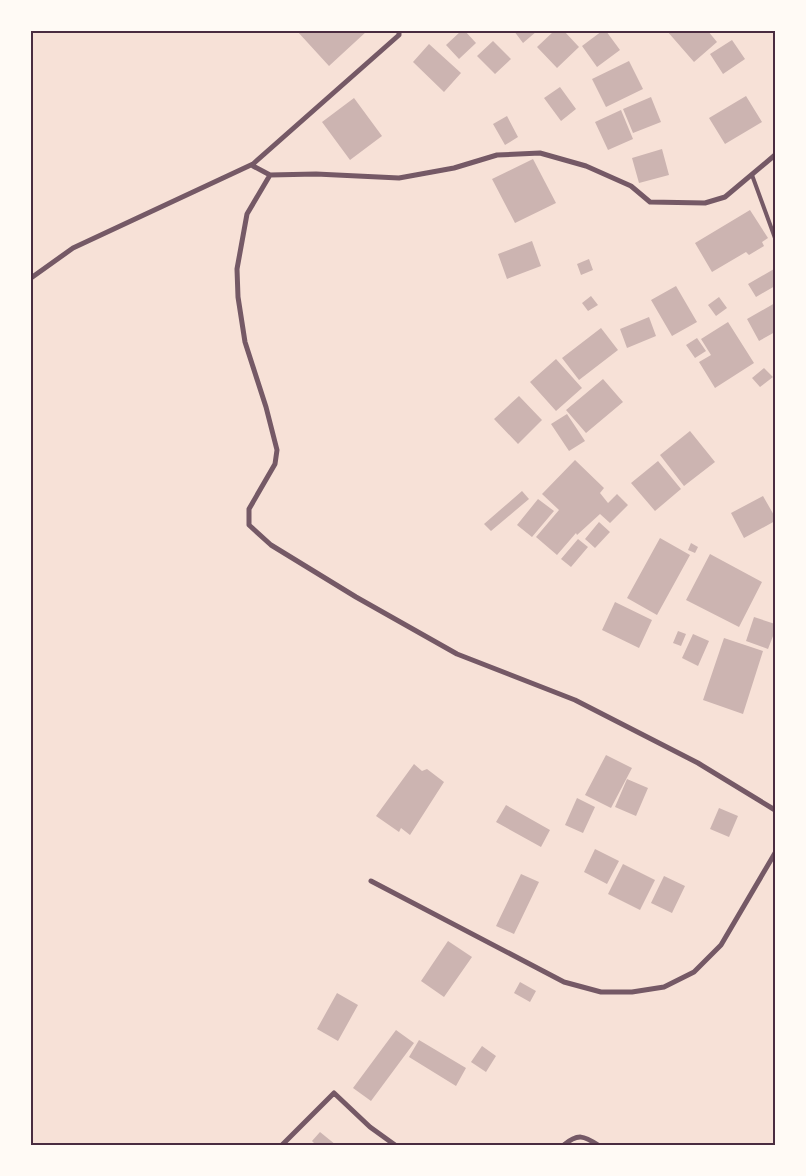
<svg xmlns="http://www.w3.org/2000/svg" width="806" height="1176" viewBox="0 0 806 1176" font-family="Raleway,sans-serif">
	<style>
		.building { fill: #ccb4b1 }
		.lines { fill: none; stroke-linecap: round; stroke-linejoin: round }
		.service { stroke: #755966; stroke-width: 4 }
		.minor { stroke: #755966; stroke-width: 5 }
		.neatline { fill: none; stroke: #4a2c40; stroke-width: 2 }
	</style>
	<rect width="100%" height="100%" fill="#f7e1d7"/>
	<!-- building -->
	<path class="building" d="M 297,31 L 367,31 L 329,66 Z
		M 461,31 L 465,31 L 476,43 L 459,59 L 446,45 Z
		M 514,31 L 537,31 L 523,43 Z
		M 554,31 L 564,31 L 579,47 L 557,68 L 537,47 Z
		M 602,31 L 606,31 L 620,50 L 597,67 L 582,46 Z
		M 667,31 L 708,31 L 717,42 L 694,62 Z
		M 732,40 L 745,59 L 723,74 L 710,54 Z
		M 493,41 L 511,59 L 495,74 L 477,56 Z
		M 429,44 L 461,73 L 444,92 L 413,62 Z
		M 629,61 L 643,89 L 606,107 L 592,79 Z
		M 560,87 L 576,109 L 561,121 L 544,98 Z
		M 746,96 L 762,122 L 725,144 L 709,118 Z
		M 651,97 L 661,122 L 633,133 L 623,109 Z
		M 354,98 L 382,136 L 350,160 L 322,122 Z
		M 621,110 L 633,139 L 608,150 L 595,122 Z
		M 507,116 L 518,137 L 505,145 L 493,124 Z
		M 662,149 L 669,175 L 639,183 L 632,158 Z
		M 533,159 L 556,203 L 515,223 L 492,179 Z
		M 750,210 L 768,238 L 762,242 L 764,246 L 749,255 L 746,252 L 712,272 L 695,243 Z
		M 532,241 L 541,266 L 507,279 L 498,254 Z
		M 589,259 L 593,270 L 581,275 L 577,264 Z
		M 774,269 L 775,286 L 756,297 L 748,284 Z
		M 676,286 L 697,322 L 672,336 L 651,300 Z
		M 591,296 L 598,305 L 588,311 L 582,303 Z
		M 719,297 L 727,308 L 716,316 L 708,305 Z
		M 775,303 L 775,332 L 759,341 L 747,319 Z
		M 649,317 L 656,336 L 627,348 L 620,329 Z
		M 728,322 L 754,363 L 715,388 L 699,362 L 711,355 L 701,339 Z
		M 601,328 L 618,350 L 579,380 L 562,358 Z
		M 697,338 L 706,351 L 695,358 L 686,345 Z
		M 556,359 L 582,388 L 556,411 L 530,382 Z
		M 764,368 L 773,377 L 760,387 L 752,378 Z
		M 603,379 L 623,402 L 586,433 L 566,410 Z
		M 519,396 L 542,420 L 518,444 L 494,419 Z
		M 567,414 L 585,441 L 569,451 L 551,424 Z
		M 690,431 L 715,462 L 684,486 L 660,455 Z
		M 575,460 L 604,488 L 600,493 L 608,503 L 617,494 L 628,505 L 610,523 L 600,514 L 577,535 L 576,533 L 557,555 L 536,537 L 559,510 L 542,494 Z
		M 658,461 L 681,489 L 655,511 L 631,483 Z
		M 522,491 L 529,499 L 491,531 L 484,524 Z
		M 763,496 L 775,517 L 775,521 L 744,538 L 731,513 Z
		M 538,499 L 554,511 L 532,537 L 517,525 Z
		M 599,522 L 610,532 L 595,548 L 585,539 Z
		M 660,538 L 690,555 L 657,615 L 627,598 Z
		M 578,539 L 588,547 L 571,567 L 561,559 Z
		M 691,543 L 698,547 L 695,553 L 688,550 Z
		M 710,554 L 762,582 L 739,627 L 686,600 Z
		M 615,602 L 652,620 L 639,648 L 602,630 Z
		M 754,617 L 775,624 L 775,631 L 768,649 L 746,641 Z
		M 678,631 L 686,634 L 681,646 L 673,643 Z
		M 693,634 L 709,641 L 698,666 L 682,658 Z
		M 724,638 L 763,651 L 743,714 L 703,700 Z
		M 606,755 L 632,768 L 611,808 L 585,795 Z
		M 414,764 L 422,771 L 427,769 L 444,782 L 410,835 L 401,828 L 399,832 L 376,816 Z
		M 627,779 L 648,788 L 636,816 L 615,807 Z
		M 577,798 L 595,807 L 583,833 L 565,825 Z
		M 506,805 L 550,830 L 541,847 L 496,822 Z
		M 719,808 L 738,816 L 729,837 L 710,829 Z
		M 595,849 L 619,861 L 607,884 L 584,872 Z
		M 623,864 L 655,880 L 640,910 L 608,894 Z
		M 521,874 L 539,882 L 514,934 L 496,926 Z
		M 664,876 L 685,886 L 672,913 L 651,903 Z
		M 448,941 L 472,957 L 444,997 L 421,981 Z
		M 520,982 L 536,991 L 530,1002 L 514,993 Z
		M 337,993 L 358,1005 L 338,1041 L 317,1029 Z
		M 396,1030 L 414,1043 L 371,1101 L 353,1088 Z
		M 419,1040 L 466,1068 L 456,1086 L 409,1057 Z
		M 482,1046 L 496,1056 L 486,1072 L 471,1062 Z
		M 320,1132 L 336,1145 L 316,1145 L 312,1141 Z"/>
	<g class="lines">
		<!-- service -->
		<path class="service" d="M 752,175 L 775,238"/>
		<!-- minor -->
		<path class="minor" d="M 253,164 L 253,166 L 270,175 L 316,174 L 399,178 L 454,168 L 497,155 L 540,153 L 586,166 L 631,186 L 650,202 L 705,203 L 725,197 L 775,155
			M 270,175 L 247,214 L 237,269 L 238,297 L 245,342 L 266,407 L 277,450 L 275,464 L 249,509 L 249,525 L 271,545 L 356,597 L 457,654 L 575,700 L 698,763 L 775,810
			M 31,278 L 73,248 L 253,164 L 399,35 L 399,31
			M 371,881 L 564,982 L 601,992 L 632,992 L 664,987 L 694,972 L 721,945 L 775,853
			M 282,1145 L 334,1093 L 370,1127 L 395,1145
			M 564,1145 C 578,1133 584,1136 598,1145"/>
	</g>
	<!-- border -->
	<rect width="806" height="1176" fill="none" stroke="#fffaf5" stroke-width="65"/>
	<rect x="32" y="32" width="742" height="1112" class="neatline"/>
</svg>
